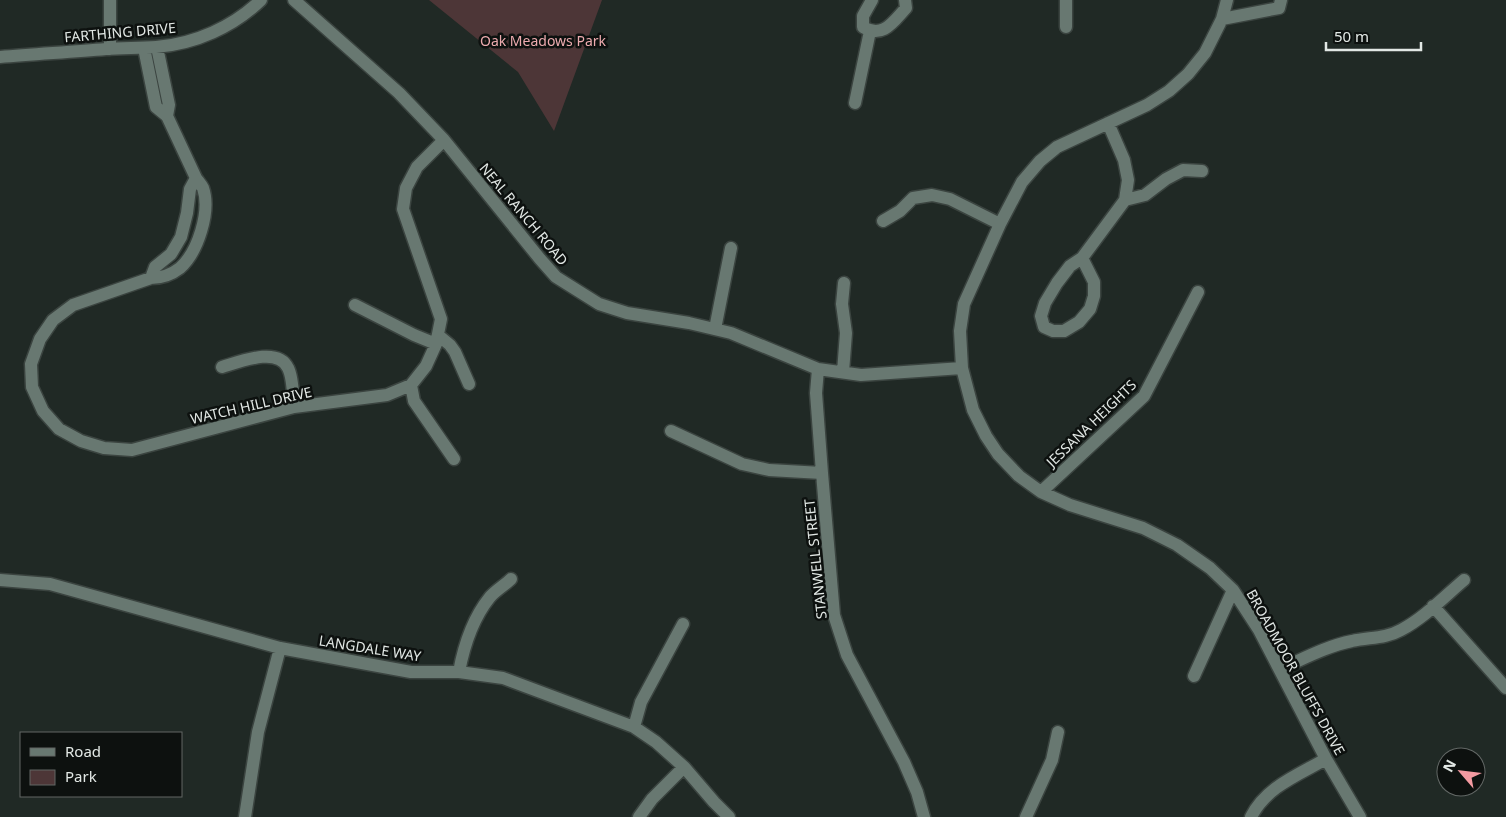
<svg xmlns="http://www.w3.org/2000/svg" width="1506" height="817" viewBox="0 0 1506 817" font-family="'Noto Sans',sans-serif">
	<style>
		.green { fill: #4d3637 }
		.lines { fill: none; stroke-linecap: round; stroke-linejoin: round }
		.minor-casing { stroke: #3b4440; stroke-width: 15 }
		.minor { stroke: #687871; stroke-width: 12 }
		.labels { text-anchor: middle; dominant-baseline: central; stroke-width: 5; stroke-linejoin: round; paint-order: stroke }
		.street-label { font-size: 14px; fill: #e2e8e5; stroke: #0d110f }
		.park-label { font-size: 14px; fill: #edabaf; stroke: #0d110f }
	</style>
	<rect width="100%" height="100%" fill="#202925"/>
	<!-- green -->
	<path class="green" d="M 429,0 L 602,0 L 554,131 L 518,72 Z"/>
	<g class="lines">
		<!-- minor casing -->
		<g class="minor-casing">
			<path id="minor" d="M 294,0 L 399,93 L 444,140 L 540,259 L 556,277 L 599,304 L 627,313 L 689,323 L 731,333 L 818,369 L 861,375 L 962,368
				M 872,0 L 863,16 L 863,27 C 883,39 893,22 906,8 L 905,0
				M 1066,0 L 1066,27
				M 1227,0 L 1222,19 L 1205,53 L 1188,74 L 1169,91 L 1147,105 L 1057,147 L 1040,161 L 1022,182 L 1000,224 L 964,304 L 960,331 L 962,368 L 973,410 L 986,436 L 998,454 L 1019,476 L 1041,492 L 1070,505 L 1143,528 L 1177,545 L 1210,568 L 1233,590 L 1259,630 L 1326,759 L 1360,817
				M 1222,19 L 1279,8 L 1281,0
				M 157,47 L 169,105 L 167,116
				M 144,48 L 156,107 L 167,116 L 196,178 C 198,181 201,184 203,188 C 211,211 198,252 180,268 C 171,275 162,278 151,278 L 73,305 L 53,320 L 40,339 L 31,364 L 32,387 L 43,411 L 59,429 L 81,441 L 104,448 L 132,450 L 294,407 L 387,395 L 411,385 L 426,366 L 436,344 L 441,319 L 403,209 L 406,188 L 417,167 L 444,140
				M 110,49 L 110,0
				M 0,57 C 35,54 71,52 106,49 C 123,48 139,48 156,47 C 195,44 233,27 261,0
				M 855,103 L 870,31
				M 1125,200 L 1145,195 L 1166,179 L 1183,170 L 1202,171
				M 883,221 L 900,211 L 913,198 L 932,195 L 950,199 L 1000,224
				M 1082,258 L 1094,282 L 1094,296 L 1090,309 L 1079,322 L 1064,331 L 1053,331 L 1044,327 L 1041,316 L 1045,303 L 1057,283 L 1070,266 Z
				M 1082,258 L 1125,200 L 1128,180 L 1124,160 L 1108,123
				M 151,278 L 155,267 L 171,254 L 181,237 L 187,213 L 190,189 L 196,178
				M 355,305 L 414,335 L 436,344
				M 715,329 L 731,248
				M 438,335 L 450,345 L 455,352 L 469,384
				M 222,367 C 239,362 278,346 288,368 C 293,377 293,396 294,407
				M 818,369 L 816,393 L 822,473 L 834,615 L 847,655 L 904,762 L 917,792 L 924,817
				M 843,372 L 846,333 L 842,304 L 844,283
				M 411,385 L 414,401 L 454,459
				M 671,431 L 742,464 L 769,470 L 822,473
				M 1041,492 L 1144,396 L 1198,292
				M 0,580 L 50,584 L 280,648 L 411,672 L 459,672 L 503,678 L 634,727 L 656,742 L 684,767 L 714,802 L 729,817
				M 1433,606 L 1506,688
				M 1280,669 C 1303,659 1327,646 1352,641 C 1369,637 1385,639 1401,630 C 1424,618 1444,597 1464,580
				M 459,672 C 464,645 473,618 490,597 C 496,590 505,585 511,579
				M 1194,676 L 1233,590
				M 634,727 L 641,702 L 683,624
				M 245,817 L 258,732 L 280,648
				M 639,817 L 652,799 L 684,767
				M 1026,817 L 1052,760 L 1058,732
				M 1251,817 C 1266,787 1298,775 1326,759"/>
		</g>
		<!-- minor -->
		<use href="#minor" class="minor"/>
	</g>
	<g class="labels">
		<!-- street labels -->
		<g class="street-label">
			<text transform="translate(120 32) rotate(-5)">FARTHING DRIVE</text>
			<text transform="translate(524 214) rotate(50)">NEAL RANCH ROAD</text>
			<text transform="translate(251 405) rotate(-13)">WATCH HILL DRIVE</text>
			<text transform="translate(1091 423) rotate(-44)">JESSANA HEIGHTS</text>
			<text transform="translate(815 559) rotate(-96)">STANWELL STREET</text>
			<text transform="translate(370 648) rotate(9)">LANGDALE WAY</text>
			<text transform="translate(1296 672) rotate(61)">BROADMOOR BLUFFS DRIVE</text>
		</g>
		<!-- park labels -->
		<g class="park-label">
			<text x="543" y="40">Oak Meadows Park</text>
		</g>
	</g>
	<!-- legend -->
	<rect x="20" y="732" width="162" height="65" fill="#0d110f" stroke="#626765"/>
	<rect x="30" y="748" width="25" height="8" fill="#687871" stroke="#626765"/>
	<text x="65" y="757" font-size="15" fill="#e2e8e5">Road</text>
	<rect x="30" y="770" width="25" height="15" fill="#4d3637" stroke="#626765"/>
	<text x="65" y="782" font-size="15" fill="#e2e8e5">Park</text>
	<!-- north arrow -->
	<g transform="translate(1461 772) rotate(298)"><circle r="24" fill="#0d110f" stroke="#626765"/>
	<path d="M0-4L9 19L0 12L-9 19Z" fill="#f49aa1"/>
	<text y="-8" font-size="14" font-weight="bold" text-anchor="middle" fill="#e2e8e5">N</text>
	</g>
	<!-- scale -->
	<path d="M1326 42v8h95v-8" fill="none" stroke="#e2e8e5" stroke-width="2.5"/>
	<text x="1334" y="42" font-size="15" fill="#e2e8e5" stroke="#0d110f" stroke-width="4" paint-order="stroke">50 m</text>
</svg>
